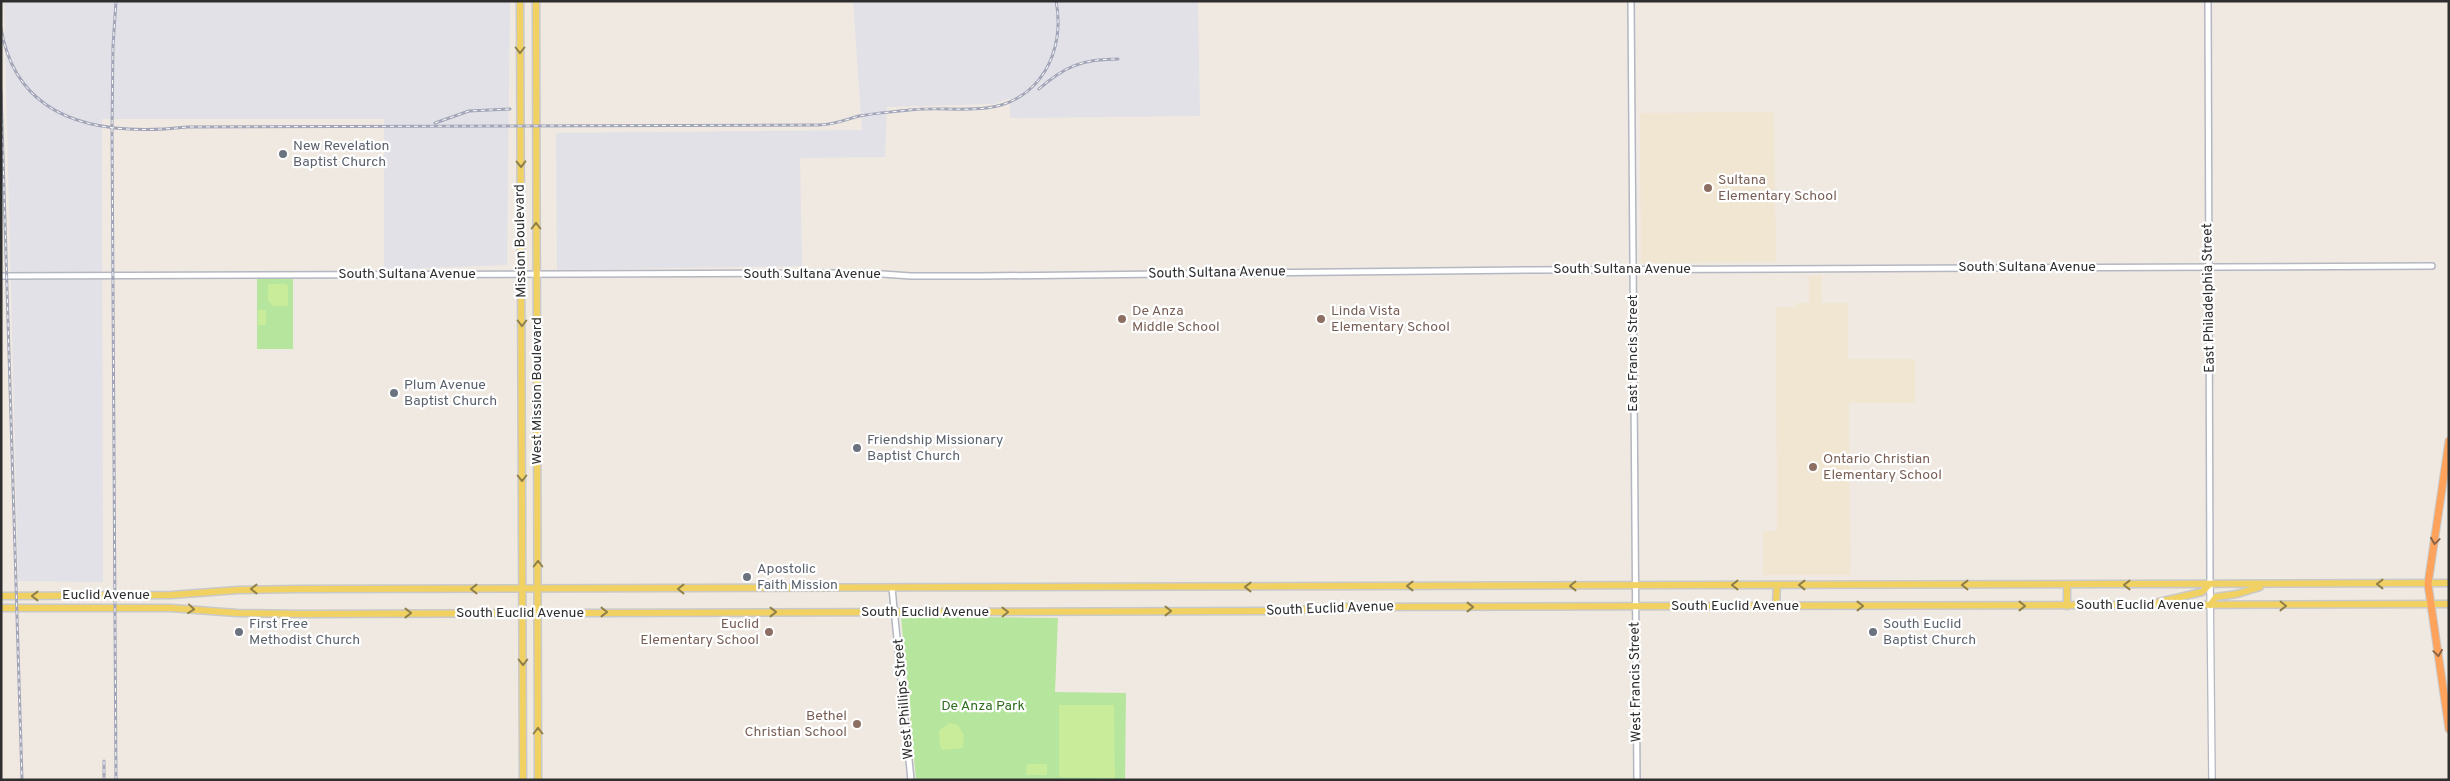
<svg xmlns="http://www.w3.org/2000/svg" width="2450" height="781" viewBox="0 0 2450 781" font-family="Overpass,sans-serif">
	<style>
		.industrial { fill: #e3e1e8 }
		.education { fill: #f0e6d1 }
		.green { fill: #b6e59e }
		.pitch { fill: #c9ec9a }
		.lines { fill: none; stroke-linecap: round; stroke-linejoin: round }
		.tertiary-casing { stroke: #b4b7c1; stroke-width: 8 }
		.secondary-casing { stroke: #b4b7c1; stroke-width: 8 }
		.primary-casing { stroke: #c9c9c9; stroke-width: 9 }
		.motorway-casing { stroke: #c9c9c9; stroke-width: 9 }
		.tertiary { stroke: #fff; stroke-width: 5 }
		.secondary { stroke: #fff; stroke-width: 5.5 }
		.primary { stroke: #f2d163; stroke-width: 6 }
		.motorway { stroke: #ffa35c; stroke-width: 7 }
		.rail-casing { stroke: #a3a6b8; stroke-width: 3 }
		.rail { stroke: #fff; stroke-width: 1; stroke-dasharray: 4; stroke-linecap: butt }
		.oneway { stroke: #908048 }
		.oneway2 { stroke: #8c6343 }
		.worship-dot { fill: #6b7280; stroke: #fff; stroke-width: 2 }
		.education-dot { fill: #8d6e63; stroke: #fff; stroke-width: 2 }
		.labels { text-anchor: middle; dominant-baseline: central; stroke-width: 4.5; stroke-linejoin: round; paint-order: stroke }
		.worship-label { font-size: 14px; fill: #5b616d; stroke: #fff; text-anchor: start }
		.education-label { font-size: 14px; fill: #785e54; stroke: #fff; text-anchor: start }
		.street-label { font-size: 14px; fill: #2e2e2e; stroke: #fff }
		.park-label { font-size: 14px; fill: #2c6e1b; stroke: #fff }
	</style>
	<rect width="100%" height="100%" fill="#efe9e1"/>
	<!-- industrial -->
	<path class="industrial" d="M 4,1 L 510,1 L 507,265 L 384,270 L 384,119 L 102,119 L 103,582 L 18,581 Z
		M 853,1 L 1198,1 L 1200,116 L 1010,118 L 1010,98 L 995,104 L 887,107 L 885,157 L 800,158 L 802,266 L 557,270 L 556,133 L 862,130 Z"/>
	<!-- education -->
	<path class="education" d="M 1774,112 L 1776,262 L 1641,263 L 1640,113 Z
		M 1809,276 L 1822,276 L 1822,303 L 1848,303 L 1848,359 L 1915,359 L 1915,403 L 1849,403 L 1850,575 L 1763,575 L 1763,531 L 1777,531 L 1776,307 L 1796,307 L 1796,303 L 1809,303 Z"/>
	<!-- green -->
	<path class="green" d="M 257,279 L 293,279 L 293,349 L 257,349 Z
		M 901,616 L 1058,618 L 1055,692 L 1126,693 L 1125,780 L 916,780 Z"/>
	<!-- pitch -->
	<path class="pitch" d="M 268,284 L 286,284 L 288,286 L 288,306 L 273,306 L 268,300 Z
		M 258,310 L 266,310 L 266,325 L 258,325 Z
		M 1059,705 L 1114,705 L 1115,778 L 1059,777 Z
		M 949,723 L 958,725 L 964,735 L 963,748 L 943,750 L 940,747 L 939,731 Z
		M 1027,764 L 1047,764 L 1047,775 L 1026,775 Z"/>
	<g class="lines">
		<!-- tertiary casing -->
		<g class="tertiary-casing">
			<path id="tertiary" d="M 1631,1 L 1637,780
				M 2208,1 L 2210,584
				M 1,276 L 868,273 L 911,276 L 982,276 L 1530,270 L 2432,266
				M 892,588 L 911,780"/>
		</g>
		<!-- secondary casing -->
		<g class="secondary-casing">
			<path id="secondary" d="M 2210,584 L 2212,780"/>
		</g>
		<!-- primary casing -->
		<g class="primary-casing">
			<path id="primary" d="M 520,1 L 523,780
				M 536,1 L 538,780
				M 2067,585 L 2067,606
				M 1,596 L 171,595 L 238,590 L 296,589 L 2449,583
				M 2159,602 L 2202,592 L 2210,584
				M 2210,605 L 2216,597 L 2237,594 L 2260,587
				M 1776,606 L 1777,585
				M 1,608 L 171,608 L 237,613 L 302,614 L 1280,611 L 1346,607 L 2449,604"/>
		</g>
		<!-- motorway casing -->
		<g class="motorway-casing">
			<path id="motorway" d="M 2449,441 L 2428,584 L 2449,729"/>
		</g>
		<!-- tertiary -->
		<use href="#tertiary" class="tertiary"/>
		<!-- secondary -->
		<use href="#secondary" class="secondary"/>
		<!-- primary -->
		<use href="#primary" class="primary"/>
		<!-- motorway -->
		<use href="#motorway" class="motorway"/>
		<!-- rail casing -->
		<g class="rail-casing">
			<path id="rail" d="M 1,28 C 17,125 106,136 187,127 L 818,125 C 833,125 845,120 859,116 C 875,113 893,112 909,110 C 934,107 960,111 986,108 C 1040,102 1066,51 1056,1
				M 1039,89 C 1065,66 1083,59 1118,59
				M 1,91 L 22,780
				M 435,123 L 469,111 L 510,109
				M 104,761 L 104,780
				M 116,780 L 112,128 L 113,46 L 116,1"/>
		</g>
		<!-- rail -->
		<use href="#rail" class="rail"/>
	</g>
	<!-- one-way arrows -->
	<defs><path id="oneway-chevron" d="M-2-3.5L2.5 0L-2 3.5" fill="none" stroke-width="1.6" stroke-linecap="round" stroke-linejoin="round" transform="scale(1.25)"/></defs>
	<g class="oneway">
		<use href="#oneway-chevron" transform="translate(520 50) rotate(90)"/>
		<use href="#oneway-chevron" transform="translate(521 164) rotate(89)"/>
		<use href="#oneway-chevron" transform="translate(536 226) rotate(-90)"/>
		<use href="#oneway-chevron" transform="translate(522 323) rotate(90)"/>
		<use href="#oneway-chevron" transform="translate(522 478) rotate(90)"/>
		<use href="#oneway-chevron" transform="translate(538 564) rotate(-90)"/>
		<use href="#oneway-chevron" transform="translate(2380 584) rotate(180)"/>
		<use href="#oneway-chevron" transform="translate(1735 585) rotate(-180)"/>
		<use href="#oneway-chevron" transform="translate(1802 585) rotate(-180)"/>
		<use href="#oneway-chevron" transform="translate(1965 585) rotate(180)"/>
		<use href="#oneway-chevron" transform="translate(2127 585) rotate(180)"/>
		<use href="#oneway-chevron" transform="translate(1410 586) rotate(180)"/>
		<use href="#oneway-chevron" transform="translate(1573 586) rotate(179)"/>
		<use href="#oneway-chevron" transform="translate(1248 587) rotate(180)"/>
		<use href="#oneway-chevron" transform="translate(254 589) rotate(180)"/>
		<use href="#oneway-chevron" transform="translate(474 589) rotate(-180)"/>
		<use href="#oneway-chevron" transform="translate(681 589) rotate(180)"/>
		<use href="#oneway-chevron" transform="translate(35 596) rotate(180)"/>
		<use href="#oneway-chevron" transform="translate(1860 606)"/>
		<use href="#oneway-chevron" transform="translate(2022 606)"/>
		<use href="#oneway-chevron" transform="translate(2283 606) rotate(1)"/>
		<use href="#oneway-chevron" transform="translate(1470 607)"/>
		<use href="#oneway-chevron" transform="translate(191 609) rotate(6)"/>
		<use href="#oneway-chevron" transform="translate(1168 611)"/>
		<use href="#oneway-chevron" transform="translate(604 612)"/>
		<use href="#oneway-chevron" transform="translate(773 612)"/>
		<use href="#oneway-chevron" transform="translate(1005 612) rotate(-1)"/>
		<use href="#oneway-chevron" transform="translate(408 613)"/>
		<use href="#oneway-chevron" transform="translate(523 662) rotate(90)"/>
		<use href="#oneway-chevron" transform="translate(538 731) rotate(-90)"/>
	</g>
	<g class="oneway2">
		<use href="#oneway-chevron" transform="translate(2435 541) rotate(98)"/>
		<use href="#oneway-chevron" transform="translate(2438 653) rotate(82)"/>
	</g>
	<!-- markers -->
	<g class="worship-dot">
		<circle cx="283" cy="154" r="5"/>
		<circle cx="394" cy="393" r="5"/>
		<circle cx="857" cy="448" r="5"/>
		<circle cx="747" cy="577" r="5"/>
		<circle cx="239" cy="632" r="5"/>
		<circle cx="1873" cy="632" r="5"/>
	</g>
	<g class="education-dot">
		<circle cx="1708" cy="188" r="5"/>
		<circle cx="1122" cy="319" r="5"/>
		<circle cx="1321" cy="319" r="5"/>
		<circle cx="1813" cy="467" r="5"/>
		<circle cx="769" cy="632" r="5"/>
		<circle cx="857" cy="724" r="5"/>
	</g>
	<g class="labels">
		<!-- worship labels -->
		<g class="worship-label">
			<text x="293" y="146">New Revelation<tspan x="293" dy="16">Baptist Church</tspan></text>
			<text x="404" y="385">Plum Avenue<tspan x="404" dy="16">Baptist Church</tspan></text>
			<text x="867" y="440">Friendship Missionary<tspan x="867" dy="16">Baptist Church</tspan></text>
			<text x="757" y="569">Apostolic<tspan x="757" dy="16">Faith Mission</tspan></text>
			<text x="249" y="624">First Free<tspan x="249" dy="16">Methodist Church</tspan></text>
			<text x="1883" y="624">South Euclid<tspan x="1883" dy="16">Baptist Church</tspan></text>
		</g>
		<!-- education labels -->
		<g class="education-label">
			<text x="1718" y="180">Sultana<tspan x="1718" dy="16">Elementary School</tspan></text>
			<text x="1132" y="311">De Anza<tspan x="1132" dy="16">Middle School</tspan></text>
			<text x="1331" y="311">Linda Vista<tspan x="1331" dy="16">Elementary School</tspan></text>
			<text x="1823" y="459">Ontario Christian<tspan x="1823" dy="16">Elementary School</tspan></text>
			<text x="759" y="624" text-anchor="end">Euclid<tspan x="759" dy="16">Elementary School</tspan></text>
			<text x="847" y="716" text-anchor="end">Bethel<tspan x="847" dy="16">Christian School</tspan></text>
		</g>
		<!-- street labels -->
		<g class="street-label">
			<text transform="translate(521 241) rotate(-91)">Mission Boulevard</text>
			<text x="2027" y="267">South Sultana Avenue</text>
			<text x="1622" y="269">South Sultana Avenue</text>
			<text transform="translate(1217 273) rotate(-1)">South Sultana Avenue</text>
			<text x="407" y="274">South Sultana Avenue</text>
			<text x="812" y="274">South Sultana Avenue</text>
			<text transform="translate(2209 298) rotate(-91)">East Philadelphia Street</text>
			<text transform="translate(1633 353) rotate(-90)">East Francis Street</text>
			<text transform="translate(537 391) rotate(-90)">West Mission Boulevard</text>
			<text x="106" y="595">Euclid Avenue</text>
			<text x="2140" y="605">South Euclid Avenue</text>
			<text x="1735" y="606">South Euclid Avenue</text>
			<text transform="translate(1330 609) rotate(-2)">South Euclid Avenue</text>
			<text x="925" y="612">South Euclid Avenue</text>
			<text x="520" y="613">South Euclid Avenue</text>
			<text transform="translate(1636 682) rotate(-91)">West Francis Street</text>
			<text transform="translate(904 699) rotate(-95)">West Phillips Street</text>
		</g>
		<!-- park labels -->
		<g class="park-label">
			<text x="983" y="706">De Anza Park</text>
		</g>
	</g>
	<!-- border -->
	<rect width="2450" height="781" fill="none" stroke="#2e2e2e" stroke-width="5"/>
</svg>
